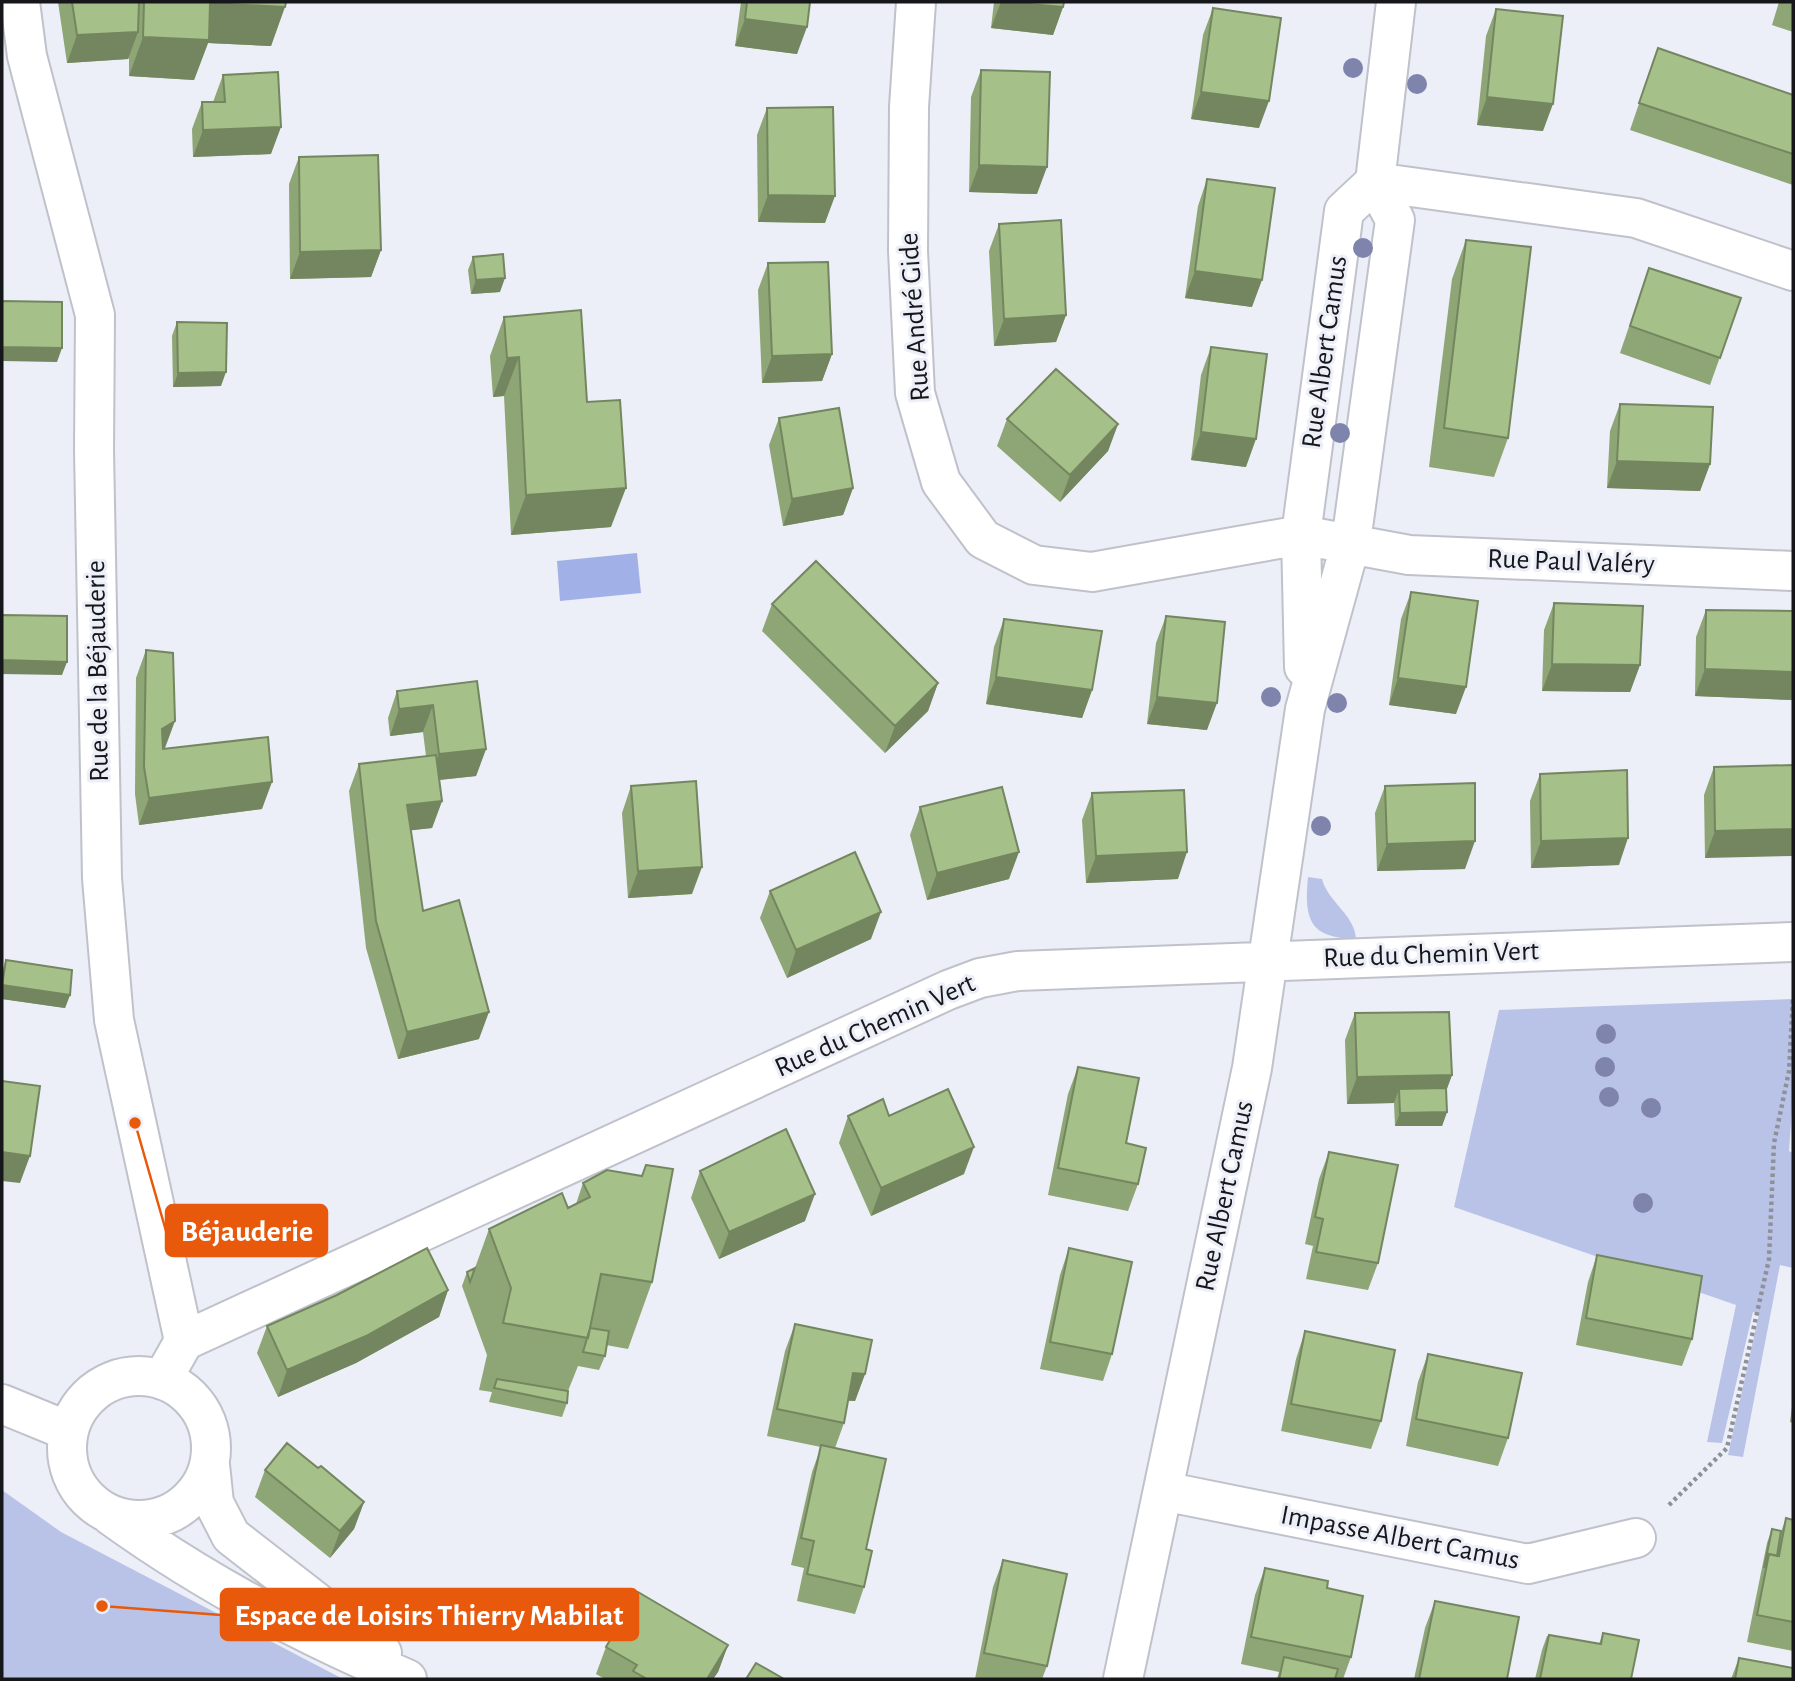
<svg xmlns="http://www.w3.org/2000/svg" width="1795" height="1681" viewBox="0 0 1795 1681" font-family="'Alegreya Sans',sans-serif">
	<style>
		.green { fill: #b9c3e7 }
		.water { fill: #a2b0e8 }
		.lines { fill: none; stroke-linecap: round; stroke-linejoin: round }
		.minor-casing { stroke: #bfc2cb; stroke-width: 42 }
		.path { stroke: #8f9198; stroke-width: 4.5; stroke-dasharray: 3.5 3.5; stroke-linecap: butt }
		.minor { stroke: #fff; stroke-width: 38 }
		.tree { fill: #7f84ad }
		.wall { fill: #8ea575 }
		.shaded-wall { fill: #74865f }
		.building { fill: #a5c088; stroke: #74865f; stroke-width: 2 }
		.labels { text-anchor: middle; dominant-baseline: central; stroke-width: 6; stroke-linejoin: round; paint-order: stroke }
		.street-label { font-size: 28px; fill: #16171a; stroke: #eceef8 }
		.leader { fill: none; stroke: #e8590c; stroke-width: 2.5 }
		.callout-dot { fill: #e8590c; stroke: #eceef8; stroke-width: 2.5 }
		.callout { fill: #e8590c; stroke: #e8590c; stroke-width: 2.5 }
		.callout-label { font-size: 30px; text-anchor: middle; font-weight: bold; fill: #fff }
	</style>
	<rect width="100%" height="100%" fill="#eceef8"/>
	<!-- green -->
	<path class="green" d="M 1308,877 L 1322,879 C 1328,902 1355,915 1356,939 C 1309,938 1304,919 1308,877 Z
		M 1793,999 L 1793,1092 L 1789,1151 L 1793,1153 L 1793,1268 L 1780,1265 L 1743,1457 L 1728,1455 L 1759,1314 L 1753,1312 L 1722,1443 L 1707,1442 L 1736,1305 L 1454,1207 L 1499,1010 Z
		M 2,1490 L 61,1532 L 343,1679 L 2,1679 Z"/>
	<!-- water -->
	<path class="water" d="M 637,553 L 641,593 L 560,601 L 557,561 Z"/>
	<g class="lines">
		<!-- minor casing -->
		<g class="minor-casing">
			<path id="minor" d="M 20,2 L 27,56 L 95,315 L 94,450 L 102,878 L 114,1020 L 184,1341
				M 916,2 L 909,107 L 908,251 L 915,393 L 941,482 L 983,539 L 1034,565 L 1092,572 L 1301,535 L 1409,555 L 1793,571
				M 1375,182 L 1636,218 L 1793,271
				M 1304,667 L 1301,535 L 1344,211 L 1375,182
				M67 1448a72 72 0 1 1 144 0a72 72 0 1 1-144 0Z
				M 162,1380 L 184,1341 L 948,990 L 980,978 L 1018,971 L 1793,942
				M 2,1404 L 68,1431
				M 210,1465 L 214,1503 L 231,1536 L 382,1653
				M 1163,1491 L 1528,1564 L 1636,1538
				M 110,1515 C 201,1581 303,1635 407,1679
				M 1123,1679 L 1252,1068 L 1305,709 L 1351,542 L 1395,220 L 1375,182 L 1396,2"/>
		</g>
		<!-- path -->
		<path class="path" d="M 1669,1505 L 1727,1448 L 1769,1259 L 1774,1143 L 1789,1071 L 1793,998"/>
		<!-- minor -->
		<use href="#minor" class="minor"/>
	</g>
	<!-- trees -->
	<g class="tree">
		<circle cx="1353" cy="68" r="10"/>
		<circle cx="1417" cy="84" r="10"/>
		<circle cx="1363" cy="248" r="10"/>
		<circle cx="1340" cy="433" r="10"/>
		<circle cx="1271" cy="697" r="10"/>
		<circle cx="1337" cy="703" r="10"/>
		<circle cx="1321" cy="826" r="10"/>
		<circle cx="1606" cy="1034" r="10"/>
		<circle cx="1605" cy="1067" r="10"/>
		<circle cx="1609" cy="1097" r="10"/>
		<circle cx="1651" cy="1108" r="10"/>
		<circle cx="1643" cy="1203" r="10"/>
	</g>
	<!-- wall -->
	<path class="wall" d="M 58,2 L 286,2 L 271,46 L 208,43 L 194,80 L 129,76 L 129,58 L 128,59 L 67,63 Z
		M 741,2 L 810,2 L 797,54 L 735,46 Z
		M 994,2 L 1064,2 L 1063,7 L 1053,35 L 991,28 Z
		M 1779,2 L 1793,2 L 1793,32 L 1772,25 Z
		M 1213,8 L 1259,128 L 1191,119 L 1203,35 Z
		M 1496,9 L 1543,131 L 1477,125 L 1486,36 Z
		M 1658,48 L 1793,95 L 1793,185 L 1630,130 Z
		M 981,70 L 1037,194 L 969,192 L 971,97 Z
		M 223,75 L 271,154 L 193,157 L 192,129 L 202,102 L 213,102 Z
		M 767,108 L 825,223 L 758,222 L 757,135 Z
		M 299,157 L 381,250 L 371,277 L 290,279 L 289,184 Z
		M 1207,179 L 1252,307 L 1185,298 L 1198,206 Z
		M 999,224 L 1066,315 L 1056,342 L 994,346 L 989,251 Z
		M 1466,240 L 1508,438 L 1494,477 L 1429,467 L 1452,279 Z
		M 473,257 L 500,292 L 471,294 L 468,270 Z
		M 768,263 L 832,354 L 822,381 L 762,383 L 758,290 Z
		M 1649,268 L 1741,298 L 1710,385 L 1620,353 Z
		M 504,317 L 587,402 L 611,527 L 511,535 L 504,396 L 493,397 L 490,356 Z
		M 177,322 L 221,386 L 173,387 L 172,336 Z
		M 1211,347 L 1246,467 L 1191,460 L 1201,375 Z
		M 1620,404 L 1710,464 L 1700,491 L 1607,488 L 1610,431 Z
		M 779,418 L 853,488 L 843,515 L 783,526 L 769,445 Z
		M 1007,419 L 1118,424 L 1108,451 L 1060,502 L 997,446 Z
		M 1411,592 L 1456,714 L 1389,705 L 1401,619 Z
		M 1554,603 L 1640,665 L 1630,692 L 1542,691 L 1544,630 Z
		M 772,604 L 938,683 L 928,711 L 885,753 L 762,631 Z
		M 1706,610 L 1793,611 L 1793,700 L 1695,696 L 1696,637 Z
		M 1166,616 L 1207,730 L 1147,724 L 1156,643 Z
		M 1004,619 L 1092,690 L 1082,718 L 986,704 L 994,647 Z
		M 146,650 L 165,748 L 163,749 L 262,809 L 139,825 L 135,794 L 136,678 Z
		M 477,681 L 486,749 L 476,776 L 439,780 L 442,801 L 432,828 L 410,830 L 423,911 L 479,1039 L 398,1059 L 366,948 L 349,791 L 359,764 L 426,756 L 423,732 L 390,736 L 388,718 L 397,691 Z
		M 1793,765 L 1705,858 L 1704,795 L 1714,767 Z
		M 1540,774 L 1619,865 L 1531,868 L 1530,801 Z
		M 631,786 L 692,894 L 628,898 L 622,813 Z
		M 1385,786 L 1465,869 L 1377,871 L 1375,813 Z
		M 1092,793 L 1178,879 L 1086,883 L 1082,820 Z
		M 920,807 L 1009,879 L 927,900 L 910,835 Z
		M 770,891 L 871,939 L 787,978 L 760,918 Z
		M 6,960 L 70,995 L 65,1008 L 2,999 L 2,972 Z
		M 1355,1013 L 1452,1075 L 1446,1091 L 1447,1112 L 1442,1126 L 1395,1126 L 1394,1103 L 1347,1104 L 1345,1040 Z
		M 1078,1067 L 1126,1143 L 1138,1184 L 1128,1211 L 1048,1195 L 1068,1094 Z
		M 848,1116 L 889,1116 L 964,1174 L 871,1216 L 839,1143 Z
		M 1329,1152 L 1378,1263 L 1368,1290 L 1306,1279 L 1313,1246 L 1305,1244 L 1319,1179 Z
		M 700,1171 L 805,1221 L 719,1259 L 691,1198 Z
		M 583,1183 L 652,1282 L 628,1349 L 606,1345 L 605,1356 L 599,1370 L 578,1366 L 568,1391 L 567,1403 L 562,1417 L 489,1402 L 492,1392 L 479,1390 L 487,1355 L 462,1286 L 467,1272 L 475,1268 L 489,1229 L 568,1208 L 576,1204 Z
		M 1069,1248 L 1112,1354 L 1103,1381 L 1040,1369 L 1060,1275 Z
		M 1597,1255 L 1692,1339 L 1682,1366 L 1576,1345 L 1588,1282 Z
		M 448,1290 L 439,1317 L 356,1363 L 278,1397 L 257,1353 L 267,1326 Z
		M 795,1324 L 865,1374 L 855,1401 L 848,1401 L 844,1423 L 835,1448 L 866,1549 L 864,1587 L 855,1614 L 797,1601 L 804,1568 L 791,1565 L 812,1472 L 821,1447 L 767,1436 L 785,1351 Z
		M 1305,1331 L 1381,1421 L 1371,1449 L 1281,1431 L 1296,1359 Z
		M 1428,1354 L 1508,1438 L 1498,1466 L 1406,1446 L 1418,1382 Z
		M 1793,1398 L 1793,1423 L 1790,1422 Z
		M 318,1468 L 364,1502 L 354,1529 L 330,1558 L 255,1497 L 265,1470 Z
		M 1786,1518 L 1793,1520 L 1793,1651 L 1747,1642 L 1767,1543 L 1772,1529 L 1781,1532 Z
		M 1003,1560 L 1047,1666 L 1042,1679 L 975,1679 L 993,1587 Z
		M 1265,1568 L 1327,1588 L 1351,1657 L 1343,1679 L 1277,1679 L 1279,1672 L 1241,1664 L 1255,1595 Z
		M 1435,1601 L 1507,1679 L 1414,1679 L 1425,1628 Z
		M 1603,1633 L 1631,1679 L 1535,1679 L 1542,1650 L 1547,1636 L 1599,1644 Z
		M 728,1645 L 718,1672 L 713,1679 L 605,1679 L 596,1674 L 606,1647 Z
		M 1739,1658 L 1793,1679 L 1731,1679 Z"/>
	<!-- shaded-wall -->
	<path class="shaded-wall" d="M 1001,2 L 1006,2 L 1063,7 L 1053,35 L 991,28 Z
		M 210,3 L 285,7 L 271,46 L 208,43 L 194,80 L 129,76 L 143,37 Z
		M 745,19 L 807,27 L 797,54 L 735,46 Z
		M 138,32 L 128,59 L 67,63 L 77,35 Z
		M 1201,92 L 1269,101 L 1259,128 L 1191,119 Z
		M 1487,97 L 1553,104 L 1543,131 L 1477,125 Z
		M 281,127 L 271,154 L 193,157 L 203,130 Z
		M 979,165 L 1047,167 L 1037,194 L 969,192 Z
		M 768,195 L 835,196 L 825,223 L 758,222 Z
		M 381,250 L 371,277 L 290,279 L 300,252 Z
		M 1195,271 L 1262,280 L 1252,307 L 1185,298 Z
		M 505,278 L 500,292 L 471,294 L 476,280 Z
		M 1066,315 L 1056,342 L 994,346 L 1004,319 Z
		M 2,347 L 62,348 L 57,362 L 2,361 Z
		M 832,354 L 822,381 L 762,383 L 772,356 Z
		M 519,357 L 504,396 L 493,397 L 507,358 Z
		M 226,372 L 221,386 L 173,387 L 178,373 Z
		M 1118,424 L 1108,451 L 1060,502 L 1070,475 Z
		M 1201,432 L 1256,439 L 1246,467 L 1191,460 Z
		M 1617,461 L 1710,464 L 1700,491 L 1607,488 Z
		M 626,488 L 611,527 L 511,535 L 526,495 Z
		M 853,488 L 843,515 L 783,526 L 792,499 Z
		M 2,660 L 67,662 L 62,675 L 2,674 Z
		M 1552,664 L 1640,665 L 1630,692 L 1542,691 Z
		M 1705,669 L 1793,672 L 1793,700 L 1695,696 Z
		M 996,677 L 1092,690 L 1082,718 L 986,704 Z
		M 1398,678 L 1466,687 L 1456,714 L 1389,705 Z
		M 938,683 L 928,711 L 885,753 L 895,726 Z
		M 1157,697 L 1217,703 L 1207,730 L 1147,724 Z
		M 433,705 L 423,732 L 390,736 L 399,709 Z
		M 175,721 L 165,748 L 152,756 L 162,729 Z
		M 486,749 L 476,776 L 429,781 L 439,754 Z
		M 272,782 L 262,809 L 139,825 L 149,798 Z
		M 442,801 L 432,828 L 397,832 L 407,805 Z
		M 1793,829 L 1793,856 L 1705,858 L 1715,831 Z
		M 1628,838 L 1619,865 L 1531,868 L 1541,841 Z
		M 1475,841 L 1465,869 L 1377,871 L 1387,844 Z
		M 1019,852 L 1009,879 L 927,900 L 937,873 Z
		M 1187,852 L 1178,879 L 1086,883 L 1096,856 Z
		M 702,867 L 692,894 L 628,898 L 638,871 Z
		M 881,912 L 871,939 L 787,978 L 796,950 Z
		M 2,985 L 70,995 L 65,1008 L 2,999 Z
		M 489,1012 L 479,1039 L 398,1059 L 407,1032 Z
		M 1452,1075 L 1442,1102 L 1399,1089 L 1394,1103 L 1347,1104 L 1357,1077 Z
		M 1447,1112 L 1442,1126 L 1395,1126 L 1400,1113 Z
		M 974,1147 L 964,1174 L 871,1216 L 881,1188 Z
		M 2,1152 L 30,1156 L 20,1183 L 2,1181 Z
		M 815,1194 L 805,1221 L 719,1259 L 729,1232 Z
		M 448,1290 L 439,1317 L 356,1363 L 278,1397 L 287,1370 Z
		M 853,1373 L 865,1374 L 855,1401 L 844,1400 Z
		M 364,1502 L 354,1529 L 330,1558 L 340,1531 Z
		M 728,1645 L 718,1672 L 713,1679 L 707,1679 Z"/>
	<!-- building -->
	<path class="building" d="M 72,2 L 139,2 L 138,32 L 77,35 Z
		M 144,2 L 286,2 L 285,7 L 210,3 L 209,40 L 143,37 Z
		M 747,2 L 810,2 L 807,27 L 745,19 Z
		M 1006,2 L 1064,2 L 1063,7 Z
		M 1213,8 L 1281,18 L 1269,101 L 1201,92 Z
		M 1496,9 L 1563,16 L 1553,104 L 1487,97 Z
		M 1658,48 L 1793,95 L 1793,154 L 1639,103 Z
		M 981,70 L 1050,72 L 1047,167 L 979,165 Z
		M 278,72 L 281,127 L 203,130 L 202,102 L 225,102 L 223,75 Z
		M 833,107 L 835,196 L 768,195 L 767,108 Z
		M 378,155 L 381,250 L 300,252 L 299,157 Z
		M 1207,179 L 1275,188 L 1262,280 L 1195,271 Z
		M 1061,220 L 1066,315 L 1004,319 L 999,224 Z
		M 1466,240 L 1531,247 L 1508,438 L 1444,428 Z
		M 503,254 L 505,278 L 476,280 L 473,257 Z
		M 828,262 L 832,354 L 772,356 L 768,263 Z
		M 1649,268 L 1741,298 L 1720,358 L 1630,326 Z
		M 2,301 L 62,302 L 62,348 L 2,347 Z
		M 581,310 L 587,402 L 620,400 L 626,488 L 526,495 L 519,357 L 507,358 L 504,317 Z
		M 177,322 L 227,323 L 226,372 L 178,373 Z
		M 1211,347 L 1267,354 L 1256,439 L 1201,432 Z
		M 1056,369 L 1118,424 L 1070,475 L 1007,419 Z
		M 1620,404 L 1713,407 L 1710,464 L 1617,461 Z
		M 839,408 L 853,488 L 792,499 L 779,418 Z
		M 816,561 L 938,683 L 895,726 L 772,604 Z
		M 1411,592 L 1478,601 L 1466,687 L 1398,678 Z
		M 1554,603 L 1643,606 L 1640,665 L 1552,664 Z
		M 1706,610 L 1793,611 L 1793,672 L 1705,669 Z
		M 2,615 L 67,616 L 67,662 L 2,660 Z
		M 1166,616 L 1225,622 L 1217,703 L 1157,697 Z
		M 1004,619 L 1102,631 L 1092,690 L 996,677 Z
		M 146,650 L 173,653 L 175,721 L 162,729 L 163,749 L 268,737 L 272,782 L 149,798 L 144,767 Z
		M 477,681 L 486,749 L 439,754 L 433,705 L 399,709 L 397,691 Z
		M 436,755 L 442,801 L 407,805 L 423,911 L 459,900 L 489,1012 L 407,1032 L 376,921 L 359,764 Z
		M 1793,765 L 1793,829 L 1715,831 L 1714,767 Z
		M 1627,770 L 1628,838 L 1541,841 L 1540,774 Z
		M 696,781 L 702,867 L 638,871 L 631,786 Z
		M 1475,783 L 1475,841 L 1387,844 L 1385,786 Z
		M 1002,787 L 1019,852 L 937,873 L 920,807 Z
		M 1184,790 L 1187,852 L 1096,856 L 1092,793 Z
		M 855,852 L 881,912 L 796,950 L 770,891 Z
		M 6,960 L 72,970 L 70,995 L 2,985 Z
		M 1449,1012 L 1452,1075 L 1357,1077 L 1355,1013 Z
		M 1078,1067 L 1139,1078 L 1126,1143 L 1146,1148 L 1138,1184 L 1058,1168 Z
		M 2,1081 L 40,1086 L 30,1156 L 2,1152 Z
		M 1446,1088 L 1447,1112 L 1400,1113 L 1399,1089 Z
		M 948,1089 L 974,1147 L 881,1188 L 848,1116 L 883,1099 L 889,1116 Z
		M 786,1129 L 815,1194 L 729,1232 L 700,1171 Z
		M 1329,1152 L 1398,1165 L 1378,1263 L 1316,1252 L 1323,1219 L 1315,1217 Z
		M 646,1165 L 673,1169 L 652,1282 L 601,1274 L 588,1338 L 503,1323 L 511,1288 L 489,1229 L 562,1193 L 568,1208 L 590,1197 L 583,1183 L 607,1170 L 642,1176 Z
		M 427,1248 L 448,1290 L 366,1336 L 287,1370 L 267,1326 L 337,1295 Z
		M 1069,1248 L 1132,1262 L 1112,1354 L 1050,1342 Z
		M 1597,1255 L 1702,1276 L 1692,1339 L 1586,1318 Z
		M 475,1268 L 470,1282 L 467,1272 Z
		M 795,1324 L 872,1340 L 865,1374 L 853,1373 L 844,1423 L 777,1409 Z
		M 590,1328 L 609,1331 L 605,1356 L 583,1352 Z
		M 1305,1331 L 1395,1350 L 1381,1421 L 1291,1404 Z
		M 1428,1354 L 1522,1373 L 1508,1438 L 1416,1419 Z
		M 497,1379 L 568,1391 L 567,1403 L 494,1388 Z
		M 287,1443 L 318,1468 L 321,1466 L 364,1502 L 340,1531 L 265,1470 Z
		M 821,1445 L 886,1459 L 866,1549 L 872,1551 L 864,1587 L 807,1574 L 814,1541 L 801,1538 Z
		M 1786,1518 L 1793,1520 L 1793,1622 L 1757,1615 L 1769,1554 L 1779,1556 Z
		M 1772,1529 L 1781,1531 L 1777,1556 L 1769,1554 L 1764,1568 Z
		M 1003,1560 L 1067,1574 L 1047,1666 L 984,1653 Z
		M 1265,1568 L 1328,1581 L 1327,1588 L 1363,1596 L 1351,1657 L 1251,1637 Z
		M 638,1592 L 728,1645 L 707,1679 L 647,1679 L 633,1671 L 637,1665 L 606,1647 Z
		M 1435,1601 L 1519,1617 L 1507,1679 L 1419,1679 Z
		M 1603,1633 L 1639,1640 L 1631,1679 L 1540,1679 L 1549,1635 L 1601,1644 Z
		M 1284,1657 L 1338,1669 L 1335,1679 L 1279,1679 Z
		M 1739,1658 L 1793,1668 L 1793,1679 L 1735,1679 Z
		M 756,1663 L 784,1679 L 746,1679 Z"/>
	<g class="labels">
		<!-- street labels -->
		<g class="street-label">
			<text transform="translate(915 317) rotate(-94)">Rue André Gide</text>
			<text transform="translate(1325 352) rotate(-82)">Rue Albert Camus</text>
			<text transform="translate(1571 562) rotate(2)">Rue Paul Valéry</text>
			<text transform="translate(98 671) rotate(-91)">Rue de la Béjauderie</text>
			<text transform="translate(1431 955) rotate(-2)">Rue du Chemin Vert</text>
			<text transform="translate(875 1026) rotate(-24)">Rue du Chemin Vert</text>
			<text transform="translate(1225 1196) rotate(-78)">Rue Albert Camus</text>
			<text transform="translate(1400 1538) rotate(11)">Impasse Albert Camus</text>
		</g>
	</g>
	<!-- callouts -->
	<path class="leader" d="M135 1123L166 1231M102 1606L221 1615"/>
	<g class="callout-dot">
		<circle cx="135" cy="1123" r="7"/>
		<circle cx="102" cy="1606" r="7"/>
	</g>
	<g class="callout">
		<rect x="166" y="1205" width="161" height="51" rx="7"/>
		<rect x="221" y="1589" width="417" height="51" rx="7"/>
	</g>
	<g class="callout-label">
		<text x="247" y="1241">Béjauderie</text>
		<text x="429" y="1625">Espace de Loisirs Thierry Mabilat</text>
	</g>
	<!-- border -->
	<rect width="1795" height="1681" fill="none" stroke="#16171a" stroke-width="7"/>
</svg>
